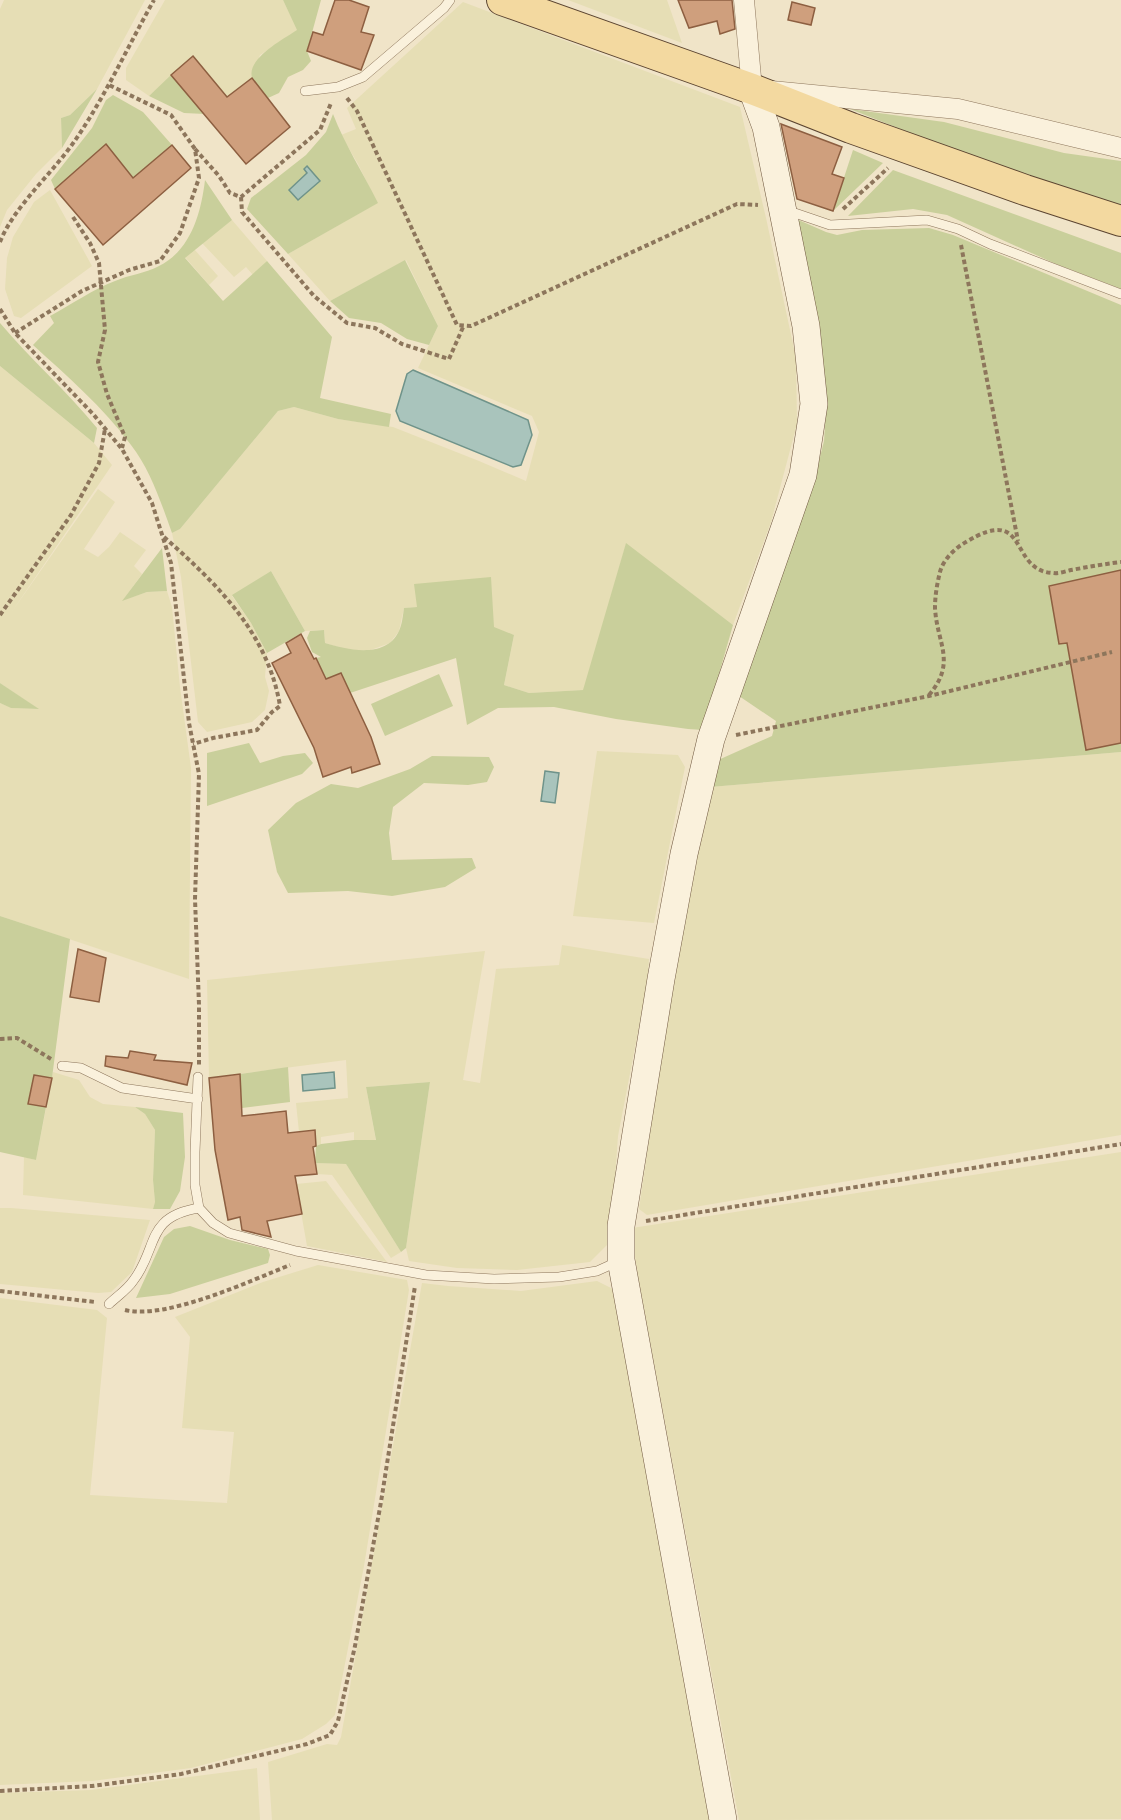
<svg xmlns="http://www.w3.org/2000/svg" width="1121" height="1820" viewBox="0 0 1121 1820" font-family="Merriweather,serif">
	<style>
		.farmland { fill: #e6deb5 }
		.green { fill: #c9cf9b }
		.water { fill: #a9c4bc; stroke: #6f938a; stroke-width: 1.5 }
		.building { fill: #cf9f7d; stroke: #8d5f41; stroke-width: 1.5 }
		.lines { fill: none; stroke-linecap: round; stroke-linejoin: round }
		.service-casing { stroke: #8d765c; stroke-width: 10 }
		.minor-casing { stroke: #8d765c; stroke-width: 21 }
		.secondary-casing { stroke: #6f573f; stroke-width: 28 }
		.primary-casing { stroke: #5b4430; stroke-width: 32 }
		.path { stroke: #8d765c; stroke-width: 4; stroke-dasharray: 4.5 3; stroke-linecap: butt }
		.service { stroke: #faf1dc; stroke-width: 9 }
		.minor { stroke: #faf1dc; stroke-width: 20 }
		.secondary { stroke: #faf1dc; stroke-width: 27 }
		.primary { stroke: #f3d9a0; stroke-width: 30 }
	</style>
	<rect width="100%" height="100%" fill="#f0e4c8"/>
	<!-- farmland -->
	<path class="farmland" d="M 4,0 L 145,0 L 97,89 L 70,115 L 61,118 L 62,148 L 36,174 L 7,210 L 0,227 L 0,9 Z
		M 165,0 L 283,0 L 298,30 L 260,55 L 252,78 L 227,97 L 193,57 L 149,96 L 126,80 L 126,68 Z
		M 568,0 L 667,0 L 682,43 Z
		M 463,2 L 740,107 L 766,218 L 796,358 L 797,424 L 771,522 L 733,625 L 626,544 L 584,690 L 529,693 L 504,685 L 514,635 L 417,607 L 404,608 L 399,631 L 390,643 L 368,651 L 344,649 L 325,643 L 324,630 L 305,631 L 271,571 L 232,596 L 251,623 L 267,653 L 265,677 L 269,691 L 265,710 L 252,722 L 207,732 L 198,722 L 181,577 L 172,533 L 180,529 L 278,411 L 294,407 L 338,419 L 393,427 L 479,461 L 526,481 L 539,432 L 532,416 L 418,368 L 438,326 L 406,260 L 330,301 L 288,254 L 377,203 L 358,164 L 341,135 L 356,129 L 347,108 Z
		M 50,190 L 92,266 L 21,318 L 14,316 L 5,289 L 7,258 L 13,237 L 34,202 Z
		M 232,220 L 267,261 L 253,275 L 246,267 L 234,277 L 202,243 Z
		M 194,249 L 218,276 L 209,285 L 185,257 Z
		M 0,366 L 94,443 L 112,465 L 11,613 L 98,489 L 115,502 L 84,549 L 98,557 L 109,547 L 120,532 L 146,550 L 134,566 L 142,574 L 123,600 L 147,592 L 167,591 L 172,607 L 180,687 L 191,768 L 189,979 L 0,916 L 0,703 L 12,708 L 38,709 L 0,683 Z
		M 597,751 L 678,755 L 685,767 L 654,923 L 573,916 Z
		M 1121,752 L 1121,1135 L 647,1215 L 639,1209 L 671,988 L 710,787 Z
		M 562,945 L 649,959 L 647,985 L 618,1136 L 612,1221 L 607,1245 L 590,1262 L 517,1270 L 457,1268 L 409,1261 L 406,1248 L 430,1082 L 366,1087 L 376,1141 L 354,1140 L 354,1132 L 321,1137 L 321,1144 L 316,1146 L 315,1130 L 299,1132 L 296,1103 L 348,1098 L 346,1060 L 209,1078 L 207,980 L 485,951 L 463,1080 L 480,1083 L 496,969 L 559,965 Z
		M 53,1072 L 79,1080 L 90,1097 L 103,1104 L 135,1107 L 145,1114 L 155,1130 L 153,1180 L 155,1202 L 153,1209 L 23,1195 L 24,1157 L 36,1160 Z
		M 1121,1152 L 1121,1819 L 739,1820 L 640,1288 L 632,1238 L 632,1228 Z
		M 315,1163 L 346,1164 L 401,1252 L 391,1258 L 332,1175 L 317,1174 Z
		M 326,1181 L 387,1262 L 307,1246 L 296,1184 Z
		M 0,1208 L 11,1208 L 150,1220 L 132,1272 L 111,1292 L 98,1293 L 0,1284 Z
		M 318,1265 L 407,1280 L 409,1290 L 364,1566 L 335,1715 L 326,1724 L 302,1739 L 191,1768 L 92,1781 L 0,1785 L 0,1298 L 97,1310 L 107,1318 L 90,1495 L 227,1503 L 234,1432 L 182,1428 L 190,1337 L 175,1317 L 263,1282 Z
		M 597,1281 L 615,1290 L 715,1820 L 272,1820 L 268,1762 L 327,1744 L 337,1745 L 341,1737 L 422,1283 L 448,1286 L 521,1291 Z
		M 257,1768 L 260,1820 L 0,1820 L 0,1793 L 91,1790 Z"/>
	<!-- green -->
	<path class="green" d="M 283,0 L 321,0 L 307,51 L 311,61 L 303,70 L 288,77 L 279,93 L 268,98 C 263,92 256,86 253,80 C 243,60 284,39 297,30 Z
		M 171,75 L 205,114 L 184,113 L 149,96 Z
		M 97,89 L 62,148 L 61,118 L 70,115 Z
		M 113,95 L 143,112 L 172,145 L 133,178 L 106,145 L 55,189 L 51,180 L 92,128 L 106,100 Z
		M 850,109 L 944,122 L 1064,153 L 1121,161 L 1121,206 L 961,153 Z
		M 333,114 C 345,145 363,173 378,203 L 288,254 L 247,209 L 251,198 L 306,155 L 326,132 Z
		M 853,150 L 883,163 L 833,211 Z
		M 893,170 L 1121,253 L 1121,289 L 1056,264 L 947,215 L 913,209 L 848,216 Z
		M 205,180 L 232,220 L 185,258 L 223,301 L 267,261 L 332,337 L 320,398 L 391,414 L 389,427 L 338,419 L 294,407 L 278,411 L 180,529 L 172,533 C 162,505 150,469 131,445 C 103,407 67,376 33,345 L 54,323 L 50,316 C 72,304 92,290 115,281 C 129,275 146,273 159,266 C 191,250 201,213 205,180 Z
		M 794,218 L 826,232 L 837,235 L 862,230 L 929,228 L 953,235 L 1121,305 L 1121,752 L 710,787 L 716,761 L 772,736 L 776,721 L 739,696 L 816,473 L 824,441 L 826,410 Z
		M 405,260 L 438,326 L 429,345 L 407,339 L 381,323 L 349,318 L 330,301 Z
		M 0,323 C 31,360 67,391 97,428 L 94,443 L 0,366 Z
		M 626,543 L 733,625 L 703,730 L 688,729 L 616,719 L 554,707 L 498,708 L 467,725 L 456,658 L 350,693 L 326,679 L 316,658 L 321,657 L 312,652 L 307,638 L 310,631 L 324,630 L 325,643 C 348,650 386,659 399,631 C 402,625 403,615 404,608 L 417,607 L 414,584 L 491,577 L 494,627 L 514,635 L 504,685 L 529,693 L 583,690 Z
		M 162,548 L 167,591 L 147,592 L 122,601 Z
		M 271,571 L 305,631 L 267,653 L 251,623 L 232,595 Z
		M 439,674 L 453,706 L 385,736 L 371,704 Z
		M 0,683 L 39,709 L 11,708 L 0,703 Z
		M 249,743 L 260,763 L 283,756 L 305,753 L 313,763 L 302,774 L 207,806 L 207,753 Z
		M 432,756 L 489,757 L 494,767 L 487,782 L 468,785 L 424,783 L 393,807 L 389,833 L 392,860 L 472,858 L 476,868 L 445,887 L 392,896 L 348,891 L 288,893 L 277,872 L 268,830 L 296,803 L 331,784 L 358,788 L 410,769 Z
		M 0,916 L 70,939 L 52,1078 L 34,1075 L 28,1103 L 46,1107 L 36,1160 L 0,1152 Z
		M 288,1067 L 290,1102 L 242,1108 L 240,1074 Z
		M 430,1082 L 406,1248 L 401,1252 L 346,1164 L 315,1163 L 316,1146 L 321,1144 L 354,1140 L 376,1140 L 366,1087 Z
		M 135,1107 L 183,1113 L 185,1157 L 180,1191 L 170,1209 L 153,1209 L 155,1202 L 153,1180 L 155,1130 L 145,1114 Z
		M 190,1226 L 230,1240 L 268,1249 L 270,1255 L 268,1263 L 170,1294 L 136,1298 L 164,1237 L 174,1229 Z"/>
	<!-- water -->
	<path class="water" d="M 307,166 L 320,181 L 298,200 L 289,190 L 307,173 L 304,169 Z
		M 413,370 L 528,420 L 532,435 L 521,465 L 513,467 L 400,421 L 396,411 L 407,374 Z
		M 545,771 L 559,773 L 555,803 L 541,801 Z
		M 334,1072 L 335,1088 L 303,1091 L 302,1075 Z"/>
	<!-- building -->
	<path class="building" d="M 335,0 L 349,0 L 369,7 L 361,32 L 374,35 L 361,70 L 307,51 L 313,32 L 323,35 Z
		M 678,0 L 732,0 L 735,29 L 720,34 L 717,21 L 689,28 Z
		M 792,2 L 815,8 L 811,25 L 788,20 Z
		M 193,56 L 227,97 L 252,78 L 290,127 L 246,164 L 171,75 Z
		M 781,124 L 842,147 L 832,174 L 844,178 L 833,211 L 797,199 Z
		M 106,144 L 133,178 L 172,145 L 191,168 L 103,245 L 55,189 Z
		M 1121,570 L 1121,743 L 1086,750 L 1067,643 L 1059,644 L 1049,586 Z
		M 301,634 L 314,659 L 316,658 L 326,679 L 341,673 L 371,737 L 380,764 L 352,773 L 351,767 L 323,777 L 314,748 L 272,663 L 291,653 L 286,643 Z
		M 78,949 L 106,958 L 99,1002 L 70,997 Z
		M 130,1051 L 156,1055 L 154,1060 L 192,1063 L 187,1085 L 105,1066 L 106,1056 L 128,1058 Z
		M 240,1074 L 242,1116 L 286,1111 L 288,1133 L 315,1130 L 316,1146 L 313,1147 L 317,1174 L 295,1176 L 302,1214 L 267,1221 L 271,1237 L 242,1230 L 240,1217 L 228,1220 L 215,1150 L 209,1078 Z
		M 34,1075 L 52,1078 L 46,1107 L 28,1104 Z"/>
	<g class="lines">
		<!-- service casing -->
		<g class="service-casing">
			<path id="service" d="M 305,91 L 338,87 L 363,77 L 444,8 L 450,0
				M 786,210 L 830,225 L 927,220 L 958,229 L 990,244 L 1121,294
				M 62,1066 L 81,1068 L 122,1088 L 198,1099
				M 198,1077 L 195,1152 L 195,1185 L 199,1208 L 213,1223 L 229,1233 L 296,1251 L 426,1275 L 494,1279 L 559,1277 L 597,1271 L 619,1261
				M 109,1304 C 116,1297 127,1290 133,1281 C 159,1248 144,1217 199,1208"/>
		</g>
		<!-- minor casing -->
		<g class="minor-casing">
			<path id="minor" d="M 744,0 L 752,89 L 958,109 L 1121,148"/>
		</g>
		<!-- secondary casing -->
		<g class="secondary-casing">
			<path id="secondary" d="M 723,1820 L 621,1260 L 621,1226 L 661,979 L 684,854 L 711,739 L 803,475 L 814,404 L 806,326 L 766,127 L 752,89"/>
		</g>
		<!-- primary casing -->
		<g class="primary-casing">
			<path id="primary" d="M 502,0 L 752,89 L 851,128 L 1025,190 L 1121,221"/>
		</g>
		<!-- path -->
		<path class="path" d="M 347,98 L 357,111 L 457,325 L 471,326 L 737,204 L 758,205
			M 195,149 L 219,176 L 230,193 L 241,197 L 320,130 L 331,103
			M 241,197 L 242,212 L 314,296 L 347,323 L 375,328 L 402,344 L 449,359 L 464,325
			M 843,209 L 888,168
			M 73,217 L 90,243 L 99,263 L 105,330 L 98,362 L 107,394 L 125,437 L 122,448
			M 0,242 C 14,206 54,172 76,139 C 106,95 128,46 154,0
			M 961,245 L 1018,541
			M 0,309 L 15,333 L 93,414 L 122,449 L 152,503 L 171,563 L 189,723 L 199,774 L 195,899 L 199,1005 L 199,1065
			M 15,333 L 82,291 L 129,270 L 160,261 L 180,233 L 199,178 L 195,149 L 171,115 L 109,85
			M 164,537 C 217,584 268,633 280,706 L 272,712 L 257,730 L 213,738 L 193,744
			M 0,615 L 71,515 L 99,463 L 105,429
			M 929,695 C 957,662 937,644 935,608 C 935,596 937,584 940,572 C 943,560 955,548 966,542 C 1030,503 1008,571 1053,573 C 1059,574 1066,571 1071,570 C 1088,567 1104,564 1121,562
			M 736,735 L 929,696 L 1112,652
			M 0,1039 L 17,1038 L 51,1059
			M 646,1221 L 1121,1144
			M 0,1291 L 95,1302
			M 125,1310 C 166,1320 250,1281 290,1265
			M 0,1791 L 92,1786 L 181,1774 L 307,1744 L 330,1735 L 338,1721 L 355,1646 L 381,1502 L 415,1286"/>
		<!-- service -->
		<use href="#service" class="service"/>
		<!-- minor -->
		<use href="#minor" class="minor"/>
		<!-- secondary -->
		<use href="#secondary" class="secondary"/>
		<!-- primary -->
		<use href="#primary" class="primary"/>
	</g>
</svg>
